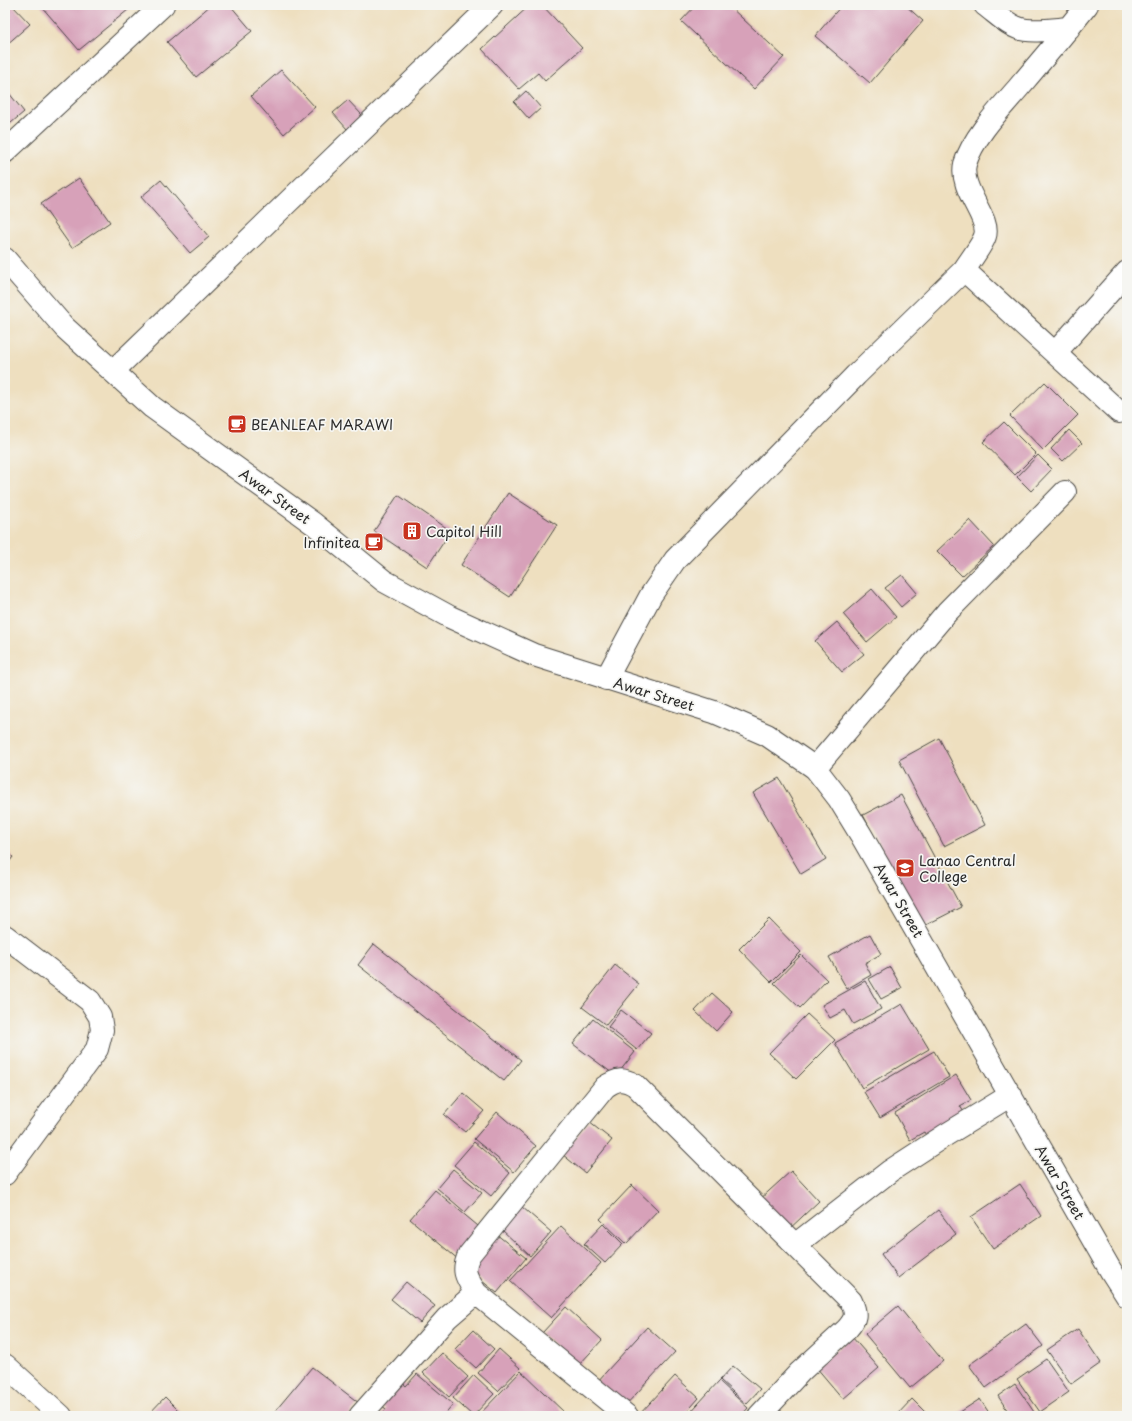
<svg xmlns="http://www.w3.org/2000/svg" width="1132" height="1421" viewBox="0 0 1132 1421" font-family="'Playpen Sans',sans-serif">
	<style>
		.building { fill: #d7a1b9 }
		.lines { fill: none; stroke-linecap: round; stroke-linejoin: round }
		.minor-casing { stroke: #484641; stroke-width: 24 }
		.tertiary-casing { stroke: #484641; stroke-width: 24 }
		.minor { stroke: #fff; stroke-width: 22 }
		.tertiary { stroke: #fff; stroke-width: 22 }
		.labels { text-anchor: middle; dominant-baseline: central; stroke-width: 3.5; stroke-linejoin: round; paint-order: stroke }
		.poi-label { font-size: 14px; fill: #2b2b2b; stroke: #f6f6f2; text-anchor: start }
		.street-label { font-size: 14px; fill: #2b2b2b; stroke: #f6f6f2 }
	</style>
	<rect width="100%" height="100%" fill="#f6f6f2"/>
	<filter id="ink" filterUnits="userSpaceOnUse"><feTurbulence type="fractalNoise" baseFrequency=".025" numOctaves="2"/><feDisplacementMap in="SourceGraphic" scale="8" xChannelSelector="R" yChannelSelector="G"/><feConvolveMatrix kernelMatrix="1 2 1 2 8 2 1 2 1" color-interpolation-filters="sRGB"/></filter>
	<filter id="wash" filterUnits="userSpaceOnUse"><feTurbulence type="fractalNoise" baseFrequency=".012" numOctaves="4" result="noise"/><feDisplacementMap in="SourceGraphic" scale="16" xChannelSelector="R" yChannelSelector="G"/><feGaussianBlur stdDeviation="0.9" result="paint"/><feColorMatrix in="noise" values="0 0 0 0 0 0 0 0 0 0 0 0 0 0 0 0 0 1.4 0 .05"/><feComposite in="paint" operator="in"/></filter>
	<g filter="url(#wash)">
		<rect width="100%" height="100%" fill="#eedfbf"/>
		<g id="blocks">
			<!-- building -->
			<path class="building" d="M 5,5 L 12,5 L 30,24 L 5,46 Z
				M 42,5 L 134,5 L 79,50 L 41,6 Z
				M 211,5 L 230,5 L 252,31 L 196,77 L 167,42 Z
				M 530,5 L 542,5 L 582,48 L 545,81 L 538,73 L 519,89 L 482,49 Z
				M 696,5 L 728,5 L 784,57 L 754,89 L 681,21 Z
				M 842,5 L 905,5 L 923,21 L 870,83 L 815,36 Z
				M 281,70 L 315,107 L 284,134 L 251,96 Z
				M 5,88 L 24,112 L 5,128 Z
				M 526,91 L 541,108 L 529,119 L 514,102 Z
				M 348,100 L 362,115 L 347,129 L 333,113 Z
				M 79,178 L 110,222 L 72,248 L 41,204 Z
				M 161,180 L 209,237 L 190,253 L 141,197 Z
				M 1045,382 L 1078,415 L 1043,450 L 1010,416 Z
				M 1004,422 L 1036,454 L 1015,475 L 983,442 Z
				M 1069,430 L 1082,443 L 1063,461 L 1051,449 Z
				M 1038,455 L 1052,469 L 1031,491 L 1017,477 Z
				M 508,493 L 557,525 L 510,597 L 461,565 Z
				M 398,495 L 451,531 L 427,567 L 374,531 Z
				M 970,520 L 994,546 L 962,576 L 937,551 Z
				M 902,575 L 917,593 L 901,607 L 885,588 Z
				M 872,589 L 896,617 L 867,642 L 843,614 Z
				M 837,622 L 864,654 L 842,672 L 815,641 Z
				M 939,738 L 985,825 L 944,846 L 899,760 Z
				M 779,778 L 826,859 L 801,874 L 753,793 Z
				M 901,795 L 961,907 L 922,927 L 863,815 Z
				M 5,850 L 13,857 L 5,867 Z
				M 769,919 L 801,952 L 771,982 L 739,949 Z
				M 870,934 L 881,954 L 865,963 L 871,975 L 847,989 L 829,957 Z
				M 374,944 L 521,1060 L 504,1081 L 358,965 Z
				M 801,955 L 827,980 L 800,1008 L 774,983 Z
				M 615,965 L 639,984 L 606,1025 L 582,1007 Z
				M 890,967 L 902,988 L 881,999 L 869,979 Z
				M 865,981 L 881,1009 L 853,1024 L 845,1010 L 830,1018 L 822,1005 Z
				M 712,993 L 733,1012 L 716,1031 L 695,1011 Z
				M 902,1004 L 929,1049 L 862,1088 L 835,1043 Z
				M 621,1010 L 651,1033 L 637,1050 L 608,1027 Z
				M 807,1014 L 835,1040 L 796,1079 L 769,1053 Z
				M 593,1019 L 635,1052 L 616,1076 L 573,1044 Z
				M 934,1051 L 949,1077 L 880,1118 L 864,1092 Z
				M 956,1075 L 971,1100 L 960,1106 L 967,1117 L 929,1140 L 924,1132 L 910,1140 L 895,1113 Z
				M 463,1093 L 484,1111 L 465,1132 L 444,1115 Z
				M 497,1112 L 536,1146 L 514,1172 L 474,1139 Z
				M 589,1122 L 612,1140 L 585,1173 L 562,1154 Z
				M 474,1142 L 510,1173 L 491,1196 L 454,1165 Z
				M 453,1169 L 482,1193 L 465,1212 L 437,1188 Z
				M 791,1171 L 819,1201 L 786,1232 L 758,1201 Z
				M 1020,1184 L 1041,1216 L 993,1249 L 971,1217 Z
				M 632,1185 L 658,1210 L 626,1244 L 600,1219 Z
				M 435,1190 L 484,1231 L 459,1260 L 410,1219 Z
				M 522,1207 L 551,1232 L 530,1256 L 502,1230 Z
				M 938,1210 L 956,1234 L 898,1278 L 881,1254 Z
				M 603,1224 L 623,1244 L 605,1263 L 584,1244 Z
				M 561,1226 L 601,1263 L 551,1318 L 510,1281 Z
				M 496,1234 L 526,1258 L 497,1293 L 467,1269 Z
				M 406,1282 L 435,1306 L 420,1323 L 391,1299 Z
				M 898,1306 L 943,1361 L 910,1388 L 865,1334 Z
				M 566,1307 L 602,1340 L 578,1366 L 542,1333 Z
				M 1026,1324 L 1043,1346 L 986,1388 L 969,1365 Z
				M 647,1327 L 675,1352 L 623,1408 L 596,1383 Z
				M 1078,1329 L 1101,1363 L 1071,1384 L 1047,1350 Z
				M 473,1330 L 494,1349 L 476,1368 L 455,1349 Z
				M 852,1337 L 879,1368 L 843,1399 L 816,1367 Z
				M 499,1349 L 520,1368 L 498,1391 L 478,1373 Z
				M 442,1353 L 468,1377 L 449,1397 L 423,1373 Z
				M 1046,1359 L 1069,1392 L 1040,1412 L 1017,1379 Z
				M 733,1366 L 760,1389 L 746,1404 L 720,1380 Z
				M 312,1367 L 359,1403 L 349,1416 L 271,1416 Z
				M 521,1371 L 565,1413 L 562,1416 L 478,1416 Z
				M 417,1374 L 453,1404 L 443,1416 L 380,1416 L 386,1409 L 376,1401 L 396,1377 L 406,1386 Z
				M 474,1375 L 494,1394 L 473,1416 L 453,1398 Z
				M 675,1376 L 699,1398 L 683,1416 L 638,1416 Z
				M 719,1381 L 748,1408 L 741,1416 L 687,1416 Z
				M 1015,1384 L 1034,1412 L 1028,1416 L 1011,1416 L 998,1396 Z
				M 165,1397 L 184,1416 L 147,1416 Z
				M 912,1399 L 929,1416 L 896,1416 Z
				M 980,1399 L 991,1416 L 954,1416 Z"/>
		</g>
	</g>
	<g filter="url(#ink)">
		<use href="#blocks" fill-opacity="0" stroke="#484641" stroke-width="1"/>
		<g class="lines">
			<!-- minor casing -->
			<g class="minor-casing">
				<path id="minor" d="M 985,5 C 996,13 1006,24 1018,28 C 1031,33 1055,29 1069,28
					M 5,152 L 163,5
					M 964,270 C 969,262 983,244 985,236 C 991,218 959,190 965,164 C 973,137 1001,108 1019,87 C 1042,60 1065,33 1087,5
					M 1055,353 L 1127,272
					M 113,371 L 492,5
					M 606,679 L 651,595 L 675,560 L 856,375 L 964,270 L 1119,412
					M 815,768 L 947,612 L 1065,492
					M 5,936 L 90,1001 L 100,1017 L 102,1030 L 97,1049 L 5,1174
					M 795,1245 L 890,1171 L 944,1136 L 1011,1095
					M 5,1365 L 61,1416
					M 360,1416 L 447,1318 L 476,1293
					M 627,1416 L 476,1293 C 467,1278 461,1272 469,1255 L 605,1087 C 617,1079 622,1078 635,1085 L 851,1301 C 857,1314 856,1319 847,1329 L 800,1372 L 759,1416"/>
			</g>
			<!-- tertiary casing -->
			<g class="tertiary-casing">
				<path id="tertiary" d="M 5,259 L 64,327 L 152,407 L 314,524 L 384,581 L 450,617 L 534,655 L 714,712 L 767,735 L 815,768 L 839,799 L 861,835 L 1111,1271 L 1127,1296"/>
			</g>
			<!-- minor -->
			<use href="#minor" class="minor"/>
			<!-- tertiary -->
			<use href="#tertiary" class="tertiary"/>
		</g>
	</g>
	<!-- icons -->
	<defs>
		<g id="cafe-square" transform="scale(1)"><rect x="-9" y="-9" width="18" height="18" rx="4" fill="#c8321e" stroke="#f6f6f2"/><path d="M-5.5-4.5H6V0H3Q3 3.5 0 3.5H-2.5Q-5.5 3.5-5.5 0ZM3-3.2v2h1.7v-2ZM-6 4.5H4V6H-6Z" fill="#fff"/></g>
		<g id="building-square" transform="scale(1)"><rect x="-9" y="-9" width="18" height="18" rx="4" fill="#c8321e" stroke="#f6f6f2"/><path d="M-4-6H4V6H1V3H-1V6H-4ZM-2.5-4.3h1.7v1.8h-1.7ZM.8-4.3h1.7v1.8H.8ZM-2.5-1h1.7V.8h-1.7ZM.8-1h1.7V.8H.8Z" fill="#fff"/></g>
		<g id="university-square" transform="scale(1)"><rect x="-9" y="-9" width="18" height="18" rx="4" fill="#c8321e" stroke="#f6f6f2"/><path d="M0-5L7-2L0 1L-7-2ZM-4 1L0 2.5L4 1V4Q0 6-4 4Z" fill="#fff"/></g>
	</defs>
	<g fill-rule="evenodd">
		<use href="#cafe-square" x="237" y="424"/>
		<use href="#building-square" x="412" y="531"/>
		<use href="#cafe-square" x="374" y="542"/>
		<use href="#university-square" x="905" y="868"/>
	</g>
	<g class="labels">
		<!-- poi labels -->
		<g class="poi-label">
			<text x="251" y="424">BEANLEAF MARAWI</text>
			<text x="426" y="531">Capitol Hill</text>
			<text x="360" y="542" text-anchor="end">Infinitea</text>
			<text x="919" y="860">Lanao Central<tspan x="919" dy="16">College</tspan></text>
		</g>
		<!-- street labels -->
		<g class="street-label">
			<text transform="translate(275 496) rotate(36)">Awar Street</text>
			<text transform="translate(654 694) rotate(17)">Awar Street</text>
			<text transform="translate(899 900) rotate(60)">Awar Street</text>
			<text transform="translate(1060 1182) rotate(60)">Awar Street</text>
		</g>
	</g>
	<!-- margin -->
	<rect width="1132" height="1421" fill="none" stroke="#f6f6f2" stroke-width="20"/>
</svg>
